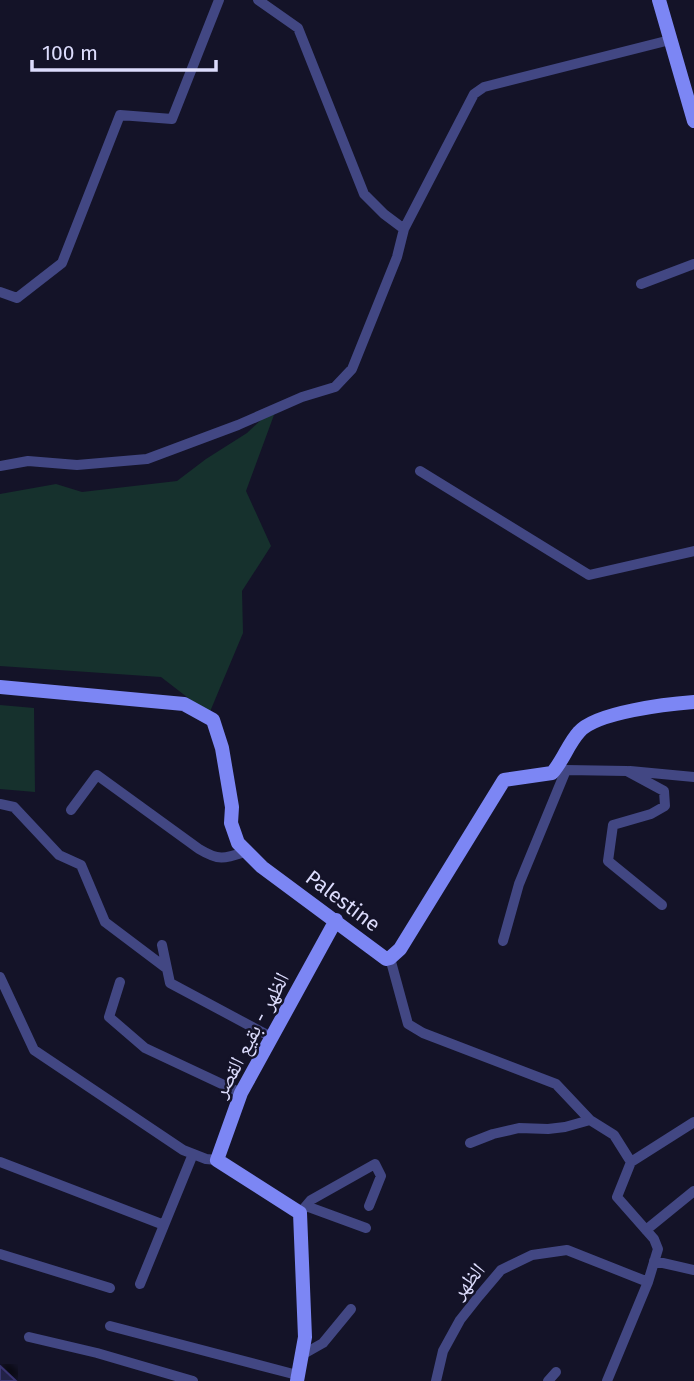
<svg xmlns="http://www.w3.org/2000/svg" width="694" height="1381" viewBox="0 0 694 1381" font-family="'Fira Sans','Noto Naskh Arabic',sans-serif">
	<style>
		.green { fill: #16312d }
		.building { fill: #242047; stroke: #393471; stroke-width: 2; filter: url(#shadow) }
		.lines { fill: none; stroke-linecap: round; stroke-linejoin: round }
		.street { stroke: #424783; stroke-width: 10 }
		.secondary { stroke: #7c86f4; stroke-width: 14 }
		.labels { text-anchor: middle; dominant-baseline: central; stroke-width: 5; stroke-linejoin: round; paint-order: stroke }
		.street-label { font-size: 21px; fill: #dcdcfc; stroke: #141328 }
	</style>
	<defs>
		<filter id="shadow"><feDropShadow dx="5" dy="-5" stdDeviation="3.5" flood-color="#0009"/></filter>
	</defs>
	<rect width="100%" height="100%" fill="#141328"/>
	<!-- green -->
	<path class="green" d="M 278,404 L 246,491 L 271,546 L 242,591 L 243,633 L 209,714 L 161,677 L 0,666 L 0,494 L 56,484 L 82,492 L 177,481 L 206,459 L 247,433 Z
		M 0,705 L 34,708 L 35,792 L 0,789 Z"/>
	<!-- building -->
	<path class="building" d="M 0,1366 L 16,1381 L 0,1381 Z"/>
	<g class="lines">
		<!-- street -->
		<path class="street" d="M 404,229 L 474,94 L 484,87 L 670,40
			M 641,284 L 694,264
			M 0,292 L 17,298 L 62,263 L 120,115 L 172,119 L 219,0
			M 0,466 L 28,461 L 77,465 L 147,459 L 238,425 L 302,397 L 335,387 L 352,369 L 397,257 L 404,229 L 384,214 L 364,194 L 298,28 L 258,0
			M 420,471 L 589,575 L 694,551
			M 566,770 L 627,771 L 664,791 L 665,806 L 651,814 L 613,825 L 608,861 L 662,905
			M 630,771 L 694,777
			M 0,804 L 14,807 L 59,855 L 81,865 L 105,922 L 166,968
			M 71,810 L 97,775 L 199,849 C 219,861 224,859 245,852
			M 503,941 L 519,884 L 566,770 L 561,771
			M 162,945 L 170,983 L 271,1037
			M 390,958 L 408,1024 L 423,1033 L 556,1084 L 590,1120 L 614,1135 L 631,1162
			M 0,977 L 34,1050 L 183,1150 L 206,1159 L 217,1160
			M 120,982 L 109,1017 L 145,1048 L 241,1093
			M 470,1143 L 493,1134 L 519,1128 L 548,1129 L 565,1127 L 590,1120
			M 0,1162 L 164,1225
			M 306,1206 L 366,1228
			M 300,1213 L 311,1200 L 375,1164 L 381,1176 L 369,1206
			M 646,1230 L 694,1191
			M 0,1254 L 110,1288
			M 654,1261 L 694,1270
			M 140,1284 L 193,1154
			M 110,1326 L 297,1375
			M 29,1337 L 97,1353 L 193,1381
			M 300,1356 L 323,1343 L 351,1309
			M 436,1381 L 443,1351 L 460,1320 L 479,1296 L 501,1270 L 532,1255 L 567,1250 L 648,1282
			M 548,1381 L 556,1372
			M 607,1381 L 648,1282 L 658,1249 L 654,1239 L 617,1197 L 631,1162 L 694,1122"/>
		<!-- secondary -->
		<path class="secondary" d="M 659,0 L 694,121
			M 0,687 L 184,704 L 213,720 L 222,748 L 232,807 L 231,823 L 238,843 L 262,867 L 386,959 L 390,958 L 400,949 L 504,780 L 552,773 C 563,761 568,744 579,732 C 596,712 668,704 694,702
			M 297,1381 L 305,1337 L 300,1213 L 217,1160 L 241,1093 L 336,920"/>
	</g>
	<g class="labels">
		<!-- street labels -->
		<g class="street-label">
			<text transform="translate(343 901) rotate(37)">Palestine</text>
			<text transform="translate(251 1035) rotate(-62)">الظهر - بقيع القصر</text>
			<text transform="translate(468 1281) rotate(-50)">الظهر</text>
		</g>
	</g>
	<!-- scale -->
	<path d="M32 60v10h184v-10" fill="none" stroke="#dcdcfc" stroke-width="3.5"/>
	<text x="42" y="60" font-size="21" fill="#dcdcfc" stroke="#141328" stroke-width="5" paint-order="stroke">100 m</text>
</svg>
